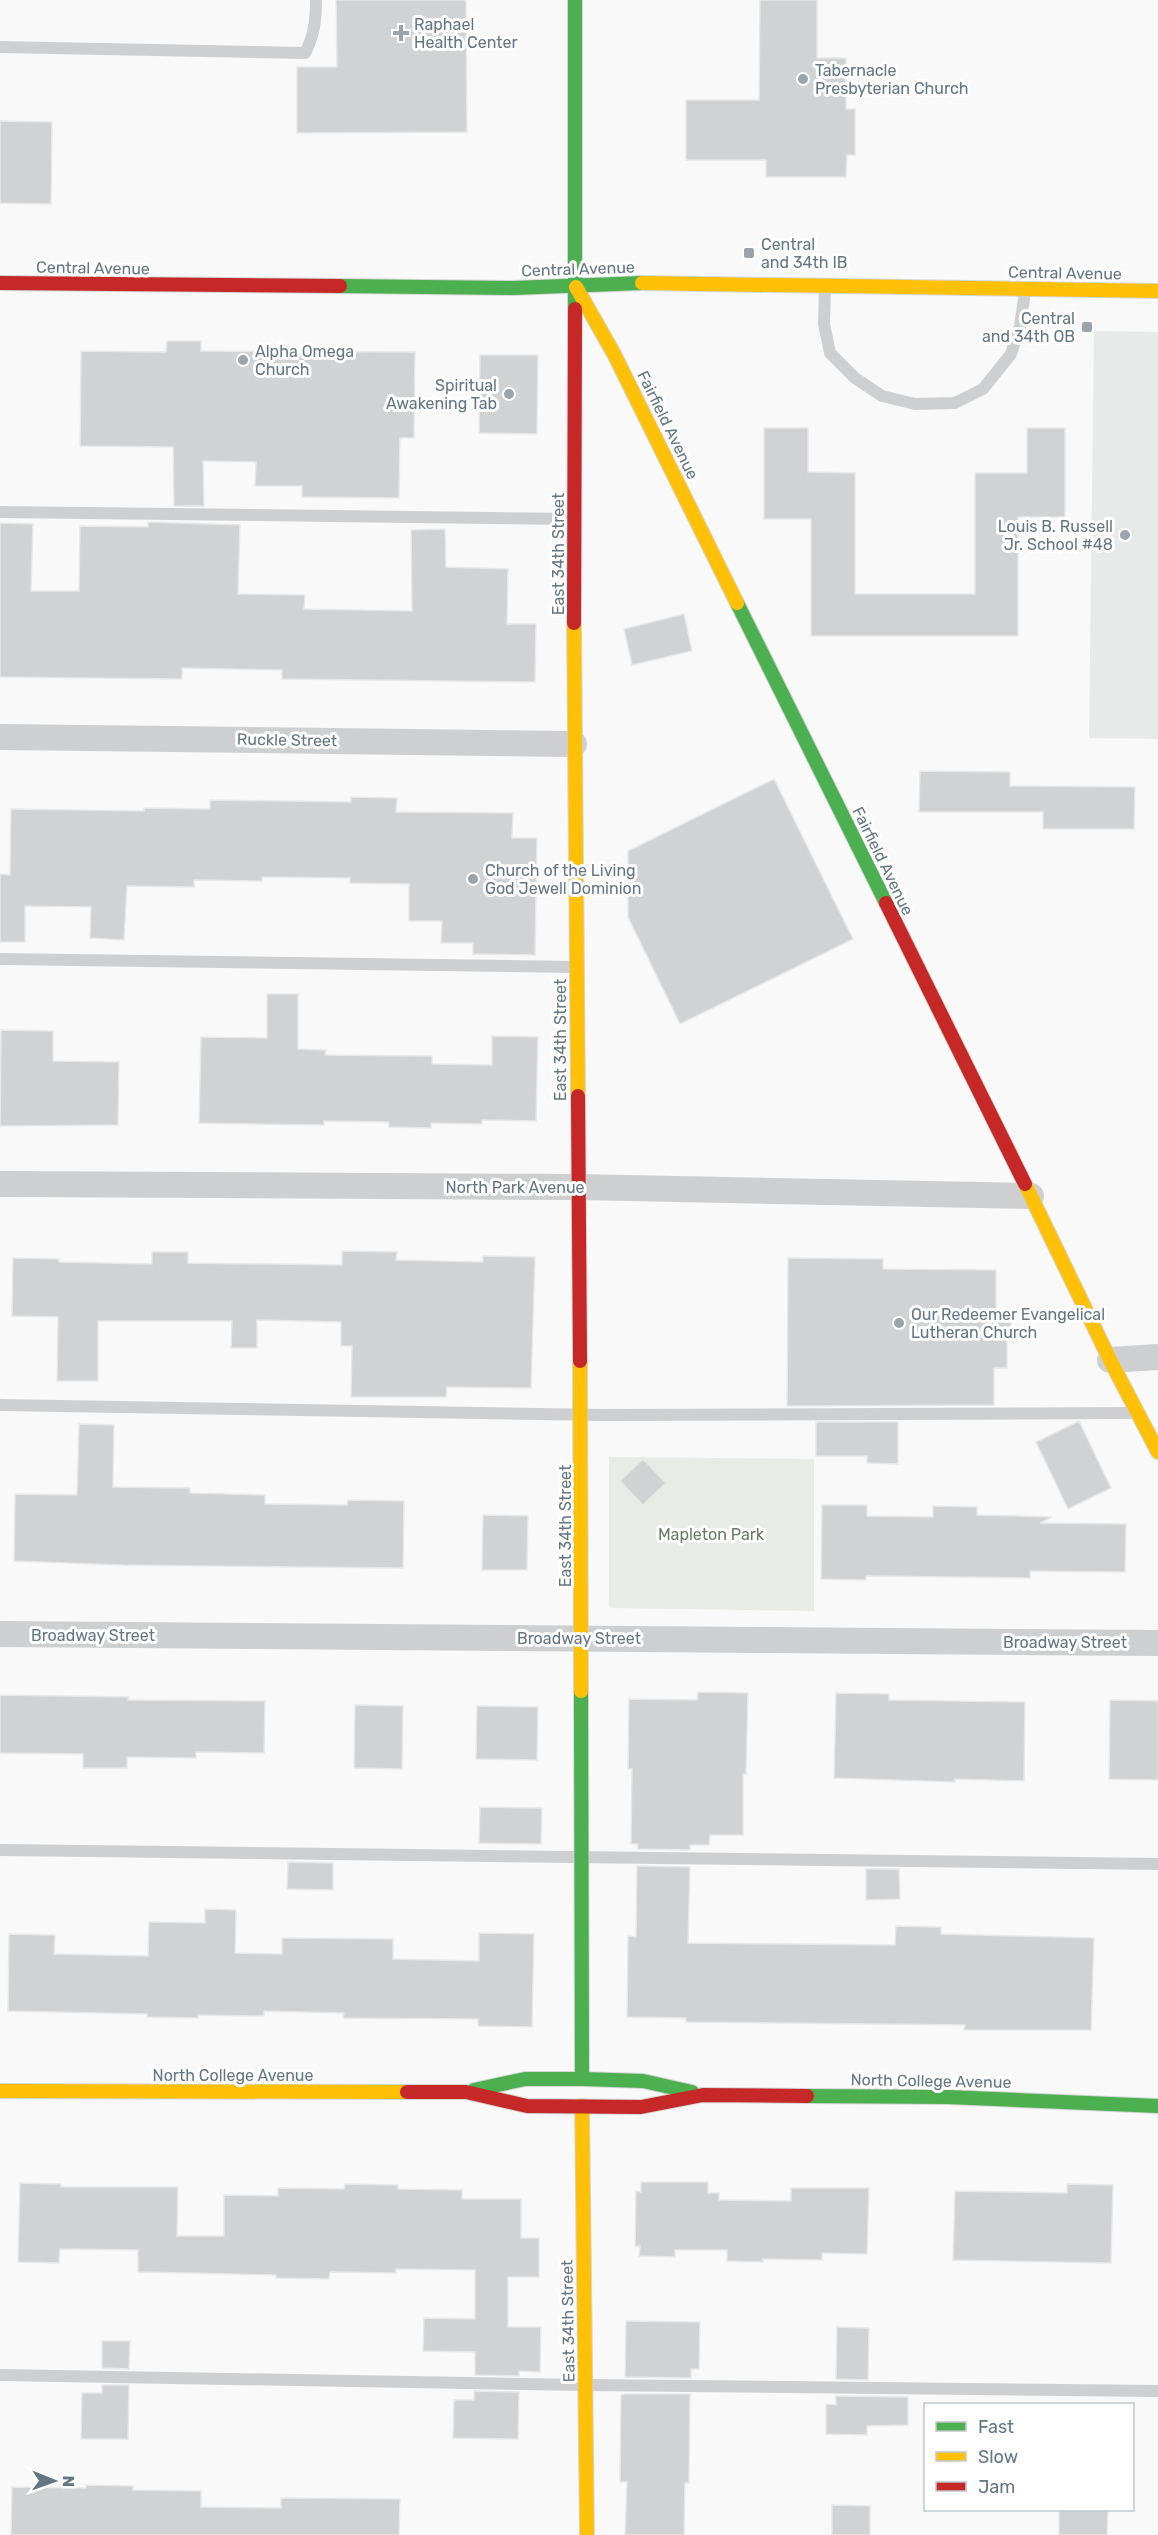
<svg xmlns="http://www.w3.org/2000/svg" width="1158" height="2535" viewBox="0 0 1158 2535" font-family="Rubik,sans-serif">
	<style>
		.built { fill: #e8e9e9 }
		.green { fill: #e8ebe6 }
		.building { fill: #d0d2d3; stroke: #e8e8e8; stroke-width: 1.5 }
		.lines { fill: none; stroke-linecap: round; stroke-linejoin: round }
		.fast-casing { stroke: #d5d6d7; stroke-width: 16 }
		.slow-casing { stroke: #d5d6d7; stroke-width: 16 }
		.jam-casing { stroke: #d5d6d7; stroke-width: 16 }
		.lane { stroke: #cecfd0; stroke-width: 12 }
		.street { stroke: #cecfd0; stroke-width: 26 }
		.fast { stroke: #4caf50; stroke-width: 14 }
		.slow { stroke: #ffc107; stroke-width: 14 }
		.jam { stroke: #c62828; stroke-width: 14 }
		.poi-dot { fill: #99a4ac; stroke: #fff; stroke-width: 2 }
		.labels { text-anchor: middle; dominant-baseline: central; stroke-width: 6; stroke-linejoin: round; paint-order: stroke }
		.poi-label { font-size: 16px; fill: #657683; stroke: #fff; text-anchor: start }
		.street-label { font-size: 16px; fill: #657683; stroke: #fff }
		.park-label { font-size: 16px; fill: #687a64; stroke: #fff }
	</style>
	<rect width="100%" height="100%" fill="#f9f9f9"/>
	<!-- built -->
	<path class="built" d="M 1094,331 L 1158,332 L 1158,739 L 1089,738 Z"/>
	<!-- green -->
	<path class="green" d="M 609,1457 L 814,1459 L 814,1611 L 611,1608 L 609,1606 Z"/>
	<!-- building -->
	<path class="building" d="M 336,0 L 466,0 L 467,132 L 297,133 L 297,67 L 337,67 Z
		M 760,0 L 817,0 L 817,58 L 846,58 L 846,109 L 855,109 L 855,155 L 847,155 L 846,177 L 766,177 L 766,160 L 686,160 L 686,100 L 759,100 Z
		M 0,121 L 52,122 L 51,204 L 0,203 Z
		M 167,341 L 201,341 L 201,351 L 415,352 L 414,438 L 400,438 L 399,498 L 302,497 L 302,486 L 255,486 L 256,462 L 203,461 L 204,506 L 174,506 L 173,447 L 80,446 L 81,351 L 166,352 Z
		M 480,355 L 538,355 L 537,434 L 479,433 Z
		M 764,428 L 808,428 L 808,472 L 855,473 L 855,594 L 975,594 L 975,473 L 1027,473 L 1027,428 L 1065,428 L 1065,517 L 1018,517 L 1018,636 L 811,636 L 811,519 L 764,519 Z
		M 148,522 L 240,525 L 238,594 L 305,595 L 304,609 L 412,611 L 411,530 L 445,529 L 446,567 L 508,569 L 507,624 L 536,624 L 535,682 L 282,679 L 282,670 L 182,668 L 182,679 L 0,677 L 0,523 L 33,524 L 31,591 L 79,591 L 80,526 L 148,527 Z
		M 684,614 L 692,651 L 632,665 L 624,629 Z
		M 920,771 L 1010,772 L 1010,786 L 1135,787 L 1134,829 L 1043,829 L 1043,812 L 919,812 Z
		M 774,779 L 853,939 L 680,1024 L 628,917 L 628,851 Z
		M 351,797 L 397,798 L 396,812 L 513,813 L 512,838 L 537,838 L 535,955 L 473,954 L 473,943 L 441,943 L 442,921 L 409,921 L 409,884 L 350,883 L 350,878 L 262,877 L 262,881 L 194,880 L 194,887 L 127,886 L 124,940 L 90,938 L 91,907 L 25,906 L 25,942 L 0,942 L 0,874 L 10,875 L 11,809 L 144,811 L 144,808 L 210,809 L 210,800 L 351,802 Z
		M 267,994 L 298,994 L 298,1049 L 326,1050 L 325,1055 L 432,1056 L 432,1064 L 492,1065 L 492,1036 L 538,1037 L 536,1121 L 482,1120 L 482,1124 L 431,1123 L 431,1128 L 389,1127 L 389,1122 L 324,1121 L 324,1125 L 199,1123 L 201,1037 L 267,1038 Z
		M 1,1030 L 53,1031 L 53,1061 L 119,1062 L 118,1125 L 0,1126 Z
		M 342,1251 L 397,1252 L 396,1260 L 483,1262 L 483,1256 L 535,1257 L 531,1388 L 447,1387 L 446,1397 L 351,1397 L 352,1346 L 341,1346 L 341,1322 L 257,1320 L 257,1348 L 231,1348 L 232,1321 L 98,1321 L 98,1381 L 57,1381 L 58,1317 L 12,1316 L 13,1258 L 59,1259 L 59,1262 L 152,1264 L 152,1252 L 188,1252 L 188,1263 L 342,1265 Z
		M 788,1258 L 883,1259 L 883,1269 L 996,1270 L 996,1311 L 1011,1311 L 1011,1336 L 1007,1335 L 1007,1368 L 994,1368 L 994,1405 L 787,1406 Z
		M 1079,1421 L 1111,1488 L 1068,1509 L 1036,1442 Z
		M 816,1422 L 898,1422 L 898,1464 L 867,1463 L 867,1456 L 816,1456 Z
		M 79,1424 L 114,1425 L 113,1487 L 190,1488 L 190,1493 L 265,1495 L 265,1504 L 347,1505 L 348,1500 L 404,1501 L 403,1568 L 123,1565 L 14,1561 L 15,1494 L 77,1495 Z
		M 643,1459 L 666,1483 L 643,1505 L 620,1481 Z
		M 822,1505 L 867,1505 L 867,1516 L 933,1517 L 933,1506 L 977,1507 L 977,1515 L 1052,1517 L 1040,1523 L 1126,1524 L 1125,1572 L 1030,1571 L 1030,1578 L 866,1576 L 866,1580 L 821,1579 Z
		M 483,1515 L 528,1516 L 527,1570 L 482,1570 Z
		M 698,1692 L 748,1693 L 746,1774 L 743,1774 L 743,1835 L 710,1835 L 709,1845 L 690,1845 L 690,1850 L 638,1849 L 638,1844 L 631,1844 L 632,1769 L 628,1769 L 629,1699 L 697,1700 Z
		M 836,1693 L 889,1694 L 889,1700 L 1025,1702 L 1024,1781 L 955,1779 L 955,1782 L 834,1778 Z
		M 0,1695 L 129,1697 L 128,1700 L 265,1701 L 264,1753 L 196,1752 L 196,1758 L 127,1757 L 127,1768 L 83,1768 L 83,1754 L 0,1753 Z
		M 1110,1700 L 1158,1701 L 1158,1780 L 1109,1779 Z
		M 355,1705 L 403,1706 L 402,1769 L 354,1768 Z
		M 477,1706 L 538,1707 L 537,1760 L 476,1759 Z
		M 480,1807 L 542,1808 L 541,1844 L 479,1843 Z
		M 288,1862 L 333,1863 L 333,1890 L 287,1889 Z
		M 637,1866 L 690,1867 L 688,1943 L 895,1945 L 896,1926 L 941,1927 L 941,1934 L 1094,1938 L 1091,2030 L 964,2030 L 965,2025 L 686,2022 L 686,2018 L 627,2017 L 628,1936 L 636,1937 Z
		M 866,1869 L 899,1869 L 900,1899 L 866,1900 Z
		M 205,1909 L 236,1910 L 235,1953 L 282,1954 L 282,1938 L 393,1939 L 393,1959 L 479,1961 L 479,1933 L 534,1934 L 532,2027 L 478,2026 L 478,2019 L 343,2018 L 344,2013 L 264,2011 L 264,2016 L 198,2015 L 198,2018 L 147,2017 L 147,2014 L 8,2011 L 9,1934 L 55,1935 L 54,1954 L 148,1956 L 149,1922 L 205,1923 Z
		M 641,2182 L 708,2182 L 708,2193 L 719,2193 L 719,2200 L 791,2201 L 791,2188 L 869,2188 L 867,2254 L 822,2253 L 822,2260 L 763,2259 L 763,2262 L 727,2261 L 727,2250 L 675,2250 L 675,2257 L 639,2256 L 640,2246 L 635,2246 L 636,2191 L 641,2192 Z
		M 20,2183 L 61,2184 L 61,2187 L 178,2187 L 177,2236 L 224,2236 L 224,2195 L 278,2196 L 278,2188 L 344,2189 L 345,2184 L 398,2185 L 398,2189 L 462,2190 L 462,2199 L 521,2199 L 521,2238 L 539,2238 L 539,2277 L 508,2277 L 508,2327 L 541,2327 L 540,2372 L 519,2371 L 519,2376 L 475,2375 L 475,2352 L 423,2351 L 424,2318 L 475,2319 L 475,2270 L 396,2269 L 396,2273 L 330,2272 L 329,2279 L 276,2278 L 276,2275 L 138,2272 L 138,2250 L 60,2249 L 59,2263 L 18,2262 Z
		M 1067,2184 L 1113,2185 L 1111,2263 L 953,2260 L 955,2191 L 1067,2193 Z
		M 626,2321 L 700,2322 L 699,2369 L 691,2369 L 691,2378 L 625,2377 Z
		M 837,2327 L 869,2328 L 868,2380 L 836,2379 Z
		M 102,2341 L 130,2341 L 129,2369 L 102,2368 Z
		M 102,2385 L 129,2385 L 128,2439 L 81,2439 L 82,2393 L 102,2393 Z
		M 474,2391 L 519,2392 L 518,2439 L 453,2438 L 454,2400 L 474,2400 Z
		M 625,2394 L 690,2394 L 689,2483 L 685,2483 L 684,2535 L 625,2535 L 627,2482 L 620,2482 L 621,2395 Z
		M 836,2396 L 908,2397 L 908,2425 L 867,2426 L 867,2435 L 826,2434 L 826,2404 L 836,2405 Z
		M 86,2485 L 133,2486 L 133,2490 L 201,2491 L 201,2507 L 281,2508 L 281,2498 L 400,2499 L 399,2535 L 11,2535 L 12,2487 L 86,2488 Z
		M 832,2505 L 870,2506 L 870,2535 L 832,2535 Z
		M 1059,2510 L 1108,2510 L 1107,2535 L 1059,2535 Z"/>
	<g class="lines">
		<!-- fast casing -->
		<g class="fast-casing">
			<path id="fast" d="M 340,286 L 513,288 L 642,283
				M 575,309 L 575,0
				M 737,603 L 886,903
				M 581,1691 L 582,2079
				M 474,2090 L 525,2079 L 582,2079 L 643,2081 L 692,2092
				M 807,2096 L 948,2097 L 1158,2106"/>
		</g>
		<!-- slow casing -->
		<g class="slow-casing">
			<path id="slow" d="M 642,283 L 1158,291
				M 576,287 L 614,354 L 737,603
				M 574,623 L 578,1096
				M 1025,1184 L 1110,1360 L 1158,1452
				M 580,1361 L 581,1691
				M 0,2091 L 407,2092
				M 582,2106 L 587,2535"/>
		</g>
		<!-- jam casing -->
		<g class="jam-casing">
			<path id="jam" d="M 0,283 L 340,286
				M 574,623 L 575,309
				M 886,903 L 1025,1184
				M 578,1096 L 580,1361
				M 407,2092 L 466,2092 L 527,2106 L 641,2107 L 703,2095 L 807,2096"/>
		</g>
		<!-- lane -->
		<path class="lane" d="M 0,47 L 305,53 C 314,36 316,20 316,0
			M 825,287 L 824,324 L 830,353 L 855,378 L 882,396 L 915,404 L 955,403 L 983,389 L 1011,354 L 1020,326 L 1025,292
			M 0,512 L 574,519
			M 0,959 L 575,967
			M 0,1405 L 602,1415 L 1133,1413
			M 0,1850 L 1158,1864
			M 0,2375 L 585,2385 L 1158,2391"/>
		<!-- street -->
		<path class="street" d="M 0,737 L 574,744
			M 0,1184 L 578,1187 L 1031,1196
			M 1110,1360 L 1158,1357
			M 0,1634 L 1158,1643"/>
		<!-- fast -->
		<use href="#fast" class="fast"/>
		<!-- slow -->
		<use href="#slow" class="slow"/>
		<!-- jam -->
		<use href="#jam" class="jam"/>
	</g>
	<!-- markers -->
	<g class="poi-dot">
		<path d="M398 24h6v6h6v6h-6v6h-6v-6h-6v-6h6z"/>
		<circle cx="803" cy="79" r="6"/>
		<rect x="743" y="247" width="12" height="12" rx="3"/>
		<rect x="1081" y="321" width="12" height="12" rx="3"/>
		<circle cx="243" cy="360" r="6"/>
		<circle cx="509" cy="394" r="6"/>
		<circle cx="1125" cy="535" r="6"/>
		<circle cx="473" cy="879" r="6"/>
		<circle cx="899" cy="1323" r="6"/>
	</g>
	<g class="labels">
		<!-- poi labels -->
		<g class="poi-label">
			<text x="414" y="24">Raphael<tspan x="414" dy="18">Health Center</tspan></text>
			<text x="815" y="70">Tabernacle<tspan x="815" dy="18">Presbyterian Church</tspan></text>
			<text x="761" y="244">Central<tspan x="761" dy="18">and 34th IB</tspan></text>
			<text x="1075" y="318" text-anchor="end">Central<tspan x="1075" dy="18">and 34th OB</tspan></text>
			<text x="255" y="351">Alpha Omega<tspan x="255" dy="18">Church</tspan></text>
			<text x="497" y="385" text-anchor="end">Spiritual<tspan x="497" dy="18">Awakening Tab</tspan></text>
			<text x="1113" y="526" text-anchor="end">Louis B. Russell<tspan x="1113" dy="18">Jr. School #48</tspan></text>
			<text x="485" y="870">Church of the Living<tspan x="485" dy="18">God Jewell Dominion</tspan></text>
			<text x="911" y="1314">Our Redeemer Evangelical<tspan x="911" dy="18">Lutheran Church</tspan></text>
		</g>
		<!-- street labels -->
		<g class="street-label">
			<text transform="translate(93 268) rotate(1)">Central Avenue</text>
			<text transform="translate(578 269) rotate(-2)">Central Avenue</text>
			<text transform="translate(1065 273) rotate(1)">Central Avenue</text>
			<text transform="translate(668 425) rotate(64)">Fairfield Avenue</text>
			<text transform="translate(558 554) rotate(-90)">East 34th Street</text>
			<text transform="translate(287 740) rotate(1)">Ruckle Street</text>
			<text transform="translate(883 861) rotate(64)">Fairfield Avenue</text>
			<text transform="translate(560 1040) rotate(-90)">East 34th Street</text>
			<text x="515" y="1187">North Park Avenue</text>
			<text transform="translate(565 1526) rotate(-90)">East 34th Street</text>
			<text x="93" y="1635">Broadway Street</text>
			<text x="579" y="1638">Broadway Street</text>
			<text x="1065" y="1642">Broadway Street</text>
			<text x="233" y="2075">North College Avenue</text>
			<text transform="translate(931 2081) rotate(1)">North College Avenue</text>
			<text transform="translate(568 2321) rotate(-91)">East 34th Street</text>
		</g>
		<!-- park labels -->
		<g class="park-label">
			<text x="711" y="1534">Mapleton Park</text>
		</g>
	</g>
	<!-- legend -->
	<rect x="924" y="2403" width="210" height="108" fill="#ffffff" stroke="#c1c8cd" stroke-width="1.5"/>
	<rect x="936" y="2422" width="30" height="9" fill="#4caf50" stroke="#c1c8cd" stroke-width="1.5"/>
	<text x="978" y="2433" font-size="18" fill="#657683">Fast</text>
	<rect x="936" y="2452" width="30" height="9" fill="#ffc107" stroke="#c1c8cd" stroke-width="1.5"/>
	<text x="978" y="2463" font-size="18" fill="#657683">Slow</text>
	<rect x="936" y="2482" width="30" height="9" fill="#c62828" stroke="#c1c8cd" stroke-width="1.5"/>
	<text x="978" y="2493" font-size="18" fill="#657683">Jam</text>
	<!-- north arrow -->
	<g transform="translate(54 2481) rotate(91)" stroke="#ffffff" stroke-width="4.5" paint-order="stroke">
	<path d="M0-4.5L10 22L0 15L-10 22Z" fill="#657683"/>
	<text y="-9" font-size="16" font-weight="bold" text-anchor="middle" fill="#657683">N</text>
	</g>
</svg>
